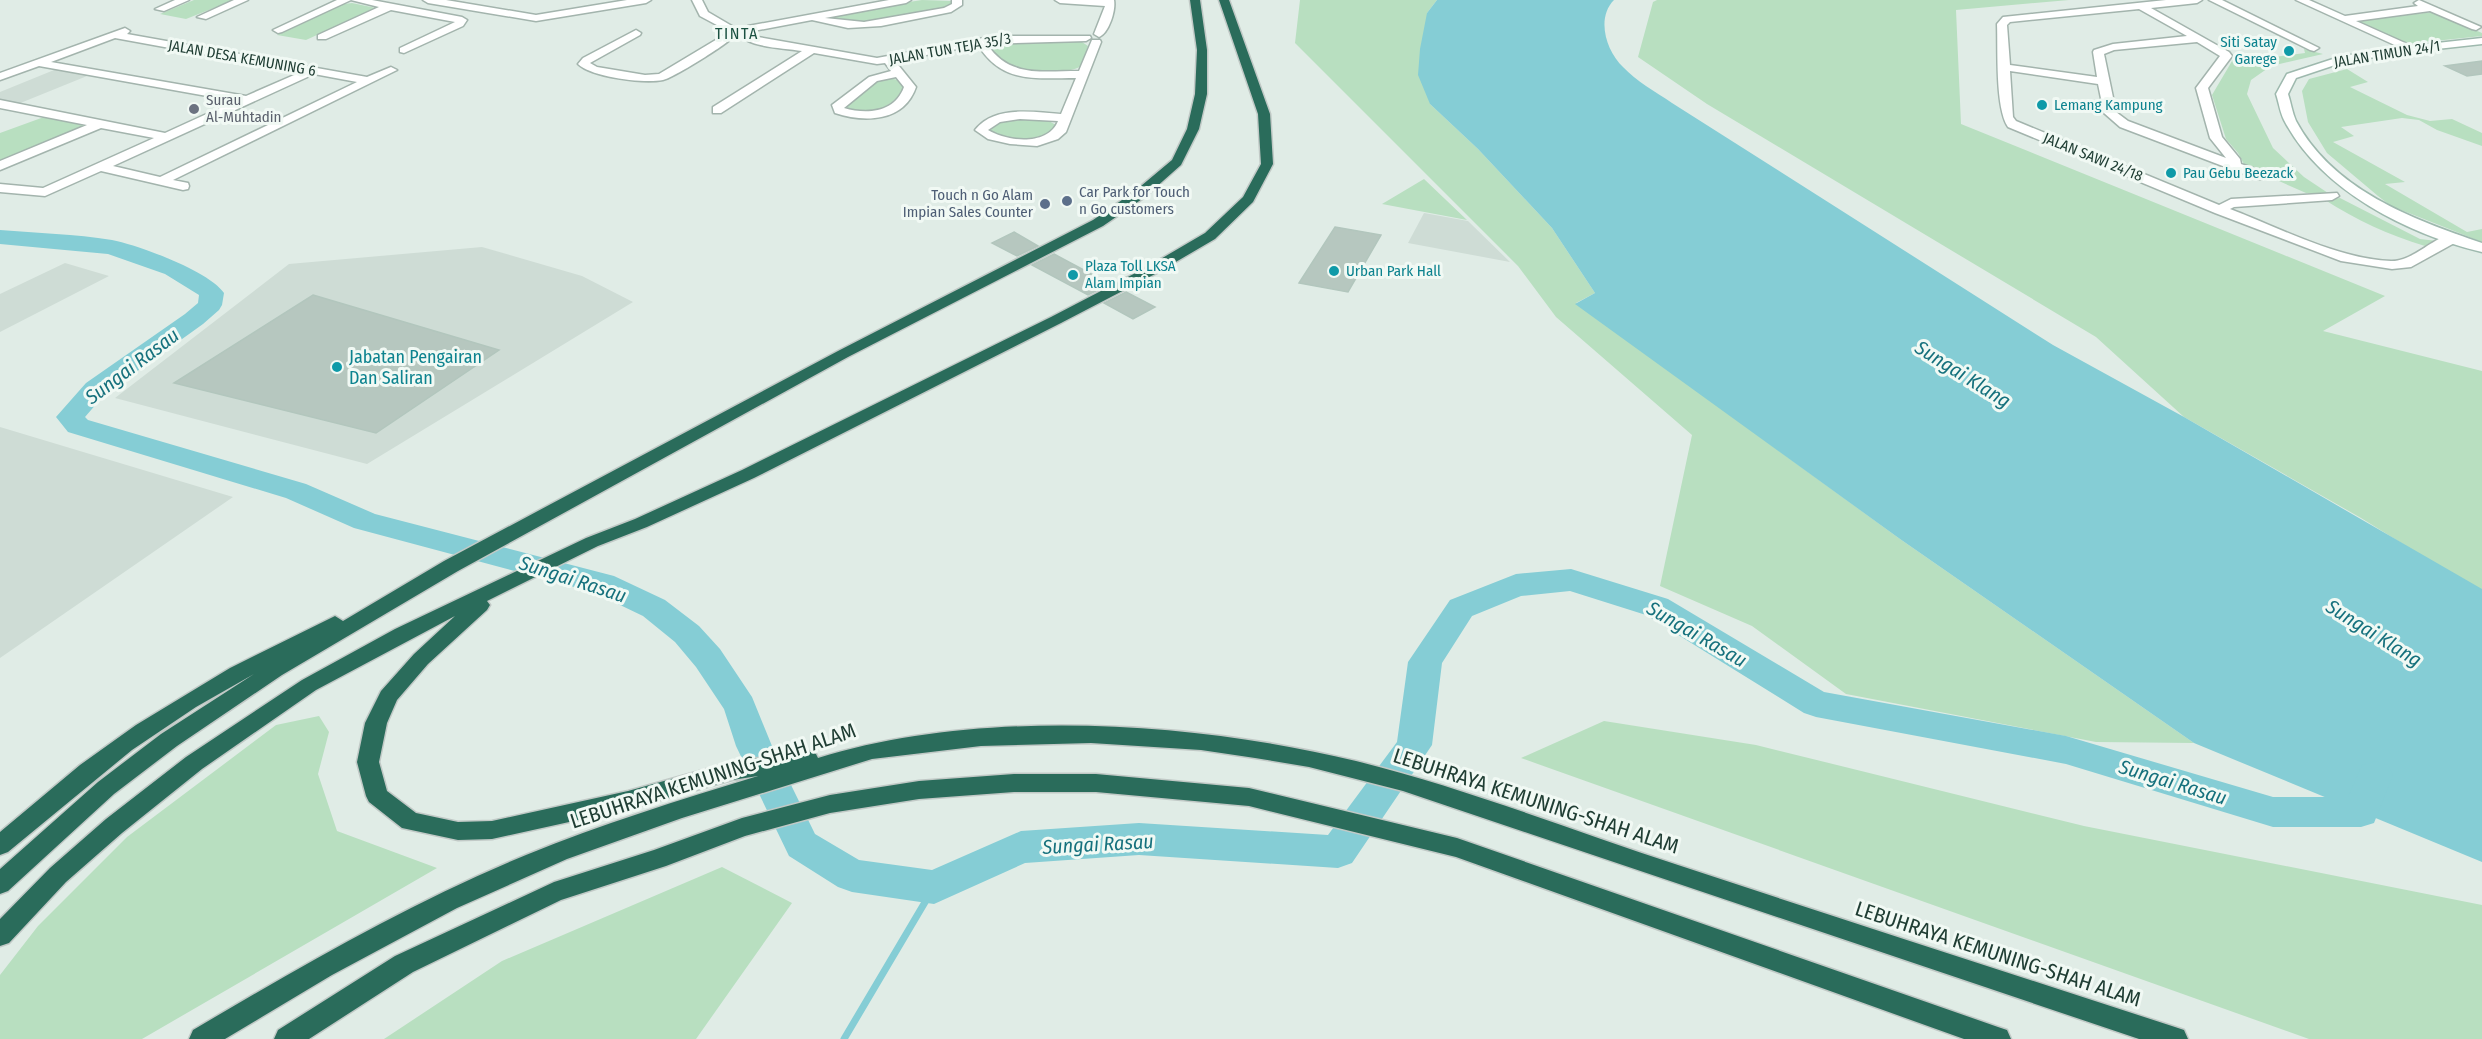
<svg xmlns="http://www.w3.org/2000/svg" width="2482" height="1039" viewBox="0 0 2482 1039" font-family="'Fira Sans Condensed',sans-serif">
	<style>
		.built { fill: #cedcd5 }
		.green { fill: #b8dfc0 }
		.water { fill: #85cdd5 }
		.lines { fill: none; stroke-linecap: round; stroke-linejoin: round }
		.stream { stroke: #85cdd5; stroke-width: 7 }
		.river { fill: #85cdd5; fill-rule: evenodd }
		.building { fill: #b6c7bf; stroke: #b2c6bd; stroke-width: 1.5 }
		.street-casing { stroke: #a3b4ad; stroke-width: 3 }
		.secondary-casing { stroke: #9eb9ae; stroke-width: 3 }
		.highway-casing { stroke: #c1c9c6; stroke-width: 3 }
		.street { fill: #fff; fill-rule: evenodd }
		.secondary { fill: #fff; fill-rule: evenodd }
		.highway { fill: #2a6c5b; fill-rule: evenodd }
		.culture-dot { fill: #0f9aa8; stroke: #f1f9f4; stroke-width: 2 }
		.worship-dot { fill: #6b7280; stroke: #f1f9f4; stroke-width: 2 }
		.service-dot { fill: #5c6f8a; stroke: #f1f9f4; stroke-width: 2 }
		.labels { text-anchor: middle; dominant-baseline: central; stroke-width: 6; stroke-linejoin: round; paint-order: stroke }
		.far-culture-label { font-size: 15px; fill: #0d838f; stroke: #f1f9f4; text-anchor: start }
		.far-street-label { font-size: 15px; fill: #203e34; stroke: #f1f9f4 }
		.far-worship-label { font-size: 15px; fill: #5b616d; stroke: #f1f9f4; text-anchor: start }
		.far-service-label { font-size: 15px; fill: #4e5e75; stroke: #f1f9f4; text-anchor: start }
		.far-neighbourhood-label { font-size: 16px; letter-spacing: 1.5px; fill: #1b5141; stroke: #f1f9f4 }
		.culture-label { font-size: 18px; fill: #0d838f; stroke: #f1f9f4; text-anchor: start }
		.water-label { font-size: 20px; font-style: italic; fill: #16717d; stroke: #f1f9f4 }
		.near-street-label { font-size: 21px; fill: #203e34; stroke: #f1f9f4 }
	</style>
	<rect width="100%" height="100%" fill="#e0ece6"/>
	<!-- built -->
	<path class="built" d="M 59,68 L 92,74 L 18,104 L 0,101 L 0,92 Z
		M 1424,213 L 1468,221 L 1510,262 L 1408,243 Z
		M 482,247 L 582,276 L 633,302 L 367,464 L 115,398 L 289,264 Z
		M 65,263 L 109,276 L 0,332 L 0,294 Z
		M 0,427 L 233,497 L 0,658 Z"/>
	<!-- green -->
	<path class="green" d="M 194,0 L 234,0 L 186,19 L 160,14 Z
		M 922,0 L 952,1 L 952,4 L 946,8 L 859,24 L 826,19 L 832,14 Z
		M 1300,0 L 1437,0 L 1427,13 L 1430,104 L 1478,149 L 1552,228 L 1595,293 L 1576,303 L 1900,539 L 2194,743 L 2096,742 L 1846,694 L 1752,626 L 1660,586 L 1692,435 L 1556,317 L 1518,266 L 1295,43 Z
		M 1657,0 L 2069,0 L 1956,10 L 1961,124 L 2385,296 L 2323,331 L 2482,371 L 2482,593 L 2361,518 L 2184,417 L 2096,337 L 1707,104 L 1638,57 L 1653,2 Z
		M 352,3 L 376,8 L 306,40 L 277,35 L 344,4 Z
		M 2434,12 L 2482,33 L 2482,36 L 2406,44 L 2353,21 Z
		M 1079,40 L 1088,46 L 1081,66 C 1069,75 1025,73 1011,67 C 1002,63 995,55 991,47 L 997,41 Z
		M 2304,49 L 2323,54 L 2271,66 L 2251,80 L 2247,94 L 2273,148 L 2304,177 L 2328,193 L 2306,193 L 2245,166 L 2238,153 L 2226,139 L 2212,95 L 2235,56 L 2244,54 L 2257,59 L 2305,53 Z
		M 2347,69 L 2368,82 L 2350,87 L 2407,115 L 2430,121 L 2452,119 L 2482,133 L 2482,146 L 2437,130 L 2419,120 L 2402,118 L 2341,127 L 2354,136 L 2333,142 L 2405,182 L 2385,184 L 2467,232 L 2482,229 L 2482,242 L 2391,206 L 2378,196 L 2327,153 L 2308,122 L 2302,91 L 2309,79 Z
		M 891,78 L 900,81 L 904,87 C 895,107 863,122 844,108 L 845,104 L 876,81 Z
		M 44,117 L 85,125 L 0,163 L 0,133 Z
		M 1008,120 L 1047,120 L 1056,125 L 1052,133 C 1034,140 1008,141 990,132 L 988,127 L 996,122 Z
		M 1424,179 L 1467,220 L 1382,204 Z
		M 2340,198 L 2420,239 L 2437,241 L 2425,246 C 2389,235 2356,220 2325,200 Z
		M 319,716 L 329,732 L 318,774 L 337,831 L 437,868 L 142,1039 L 0,1039 L 0,975 L 38,926 L 127,837 L 276,725 Z
		M 1604,721 L 1756,745 L 2084,826 L 2482,905 L 2482,1039 L 2309,1039 L 1521,758 Z
		M 722,867 L 792,903 L 696,1039 L 384,1039 L 502,961 Z"/>
	<!-- water -->
	<path class="water" d="M 1437,0 L 1614,0 C 1596,18 1606,51 1623,67 C 1636,81 1656,92 1672,103 L 2053,345 L 2184,417 L 2482,589 L 2482,862 L 2194,743 L 1900,539 L 1575,304 L 1595,293 L 1552,228 L 1478,149 L 1430,104 L 1418,75 L 1420,49 L 1427,13 Z"/>
	<g class="lines">
		<!-- stream -->
		<path class="stream" d="M 844,1039 L 934,887"/>
		<!-- river -->
		<path class="river" d="M 0,230 C 37,233 75,234 112,240 C 138,245 209,271 224,293 L 222,305 L 219,310 L 203,324 L 104,395 L 85,417 L 88,420 L 306,484 L 375,514 L 614,576 L 665,600 L 699,626 L 720,649 L 752,697 L 772,746 L 815,834 L 859,860 L 932,870 L 1021,831 L 1139,823 L 1328,835 L 1397,742 L 1408,662 L 1450,600 L 1516,574 L 1571,569 L 1668,599 L 1824,692 L 2066,736 L 2273,797 L 2348,797 L 2362,765 L 2375,761 L 2388,765 L 2393,775 L 2374,823 L 2361,827 L 2273,827 L 2066,764 L 1816,717 L 1804,713 L 1646,615 L 1570,591 L 1521,596 L 1472,616 L 1442,663 L 1432,745 L 1352,863 L 1338,868 L 1139,855 L 1025,863 L 934,904 L 852,892 L 838,887 L 789,856 L 736,746 L 724,709 L 696,667 L 675,642 L 643,616 L 593,592 L 354,528 L 286,498 L 68,432 L 56,417 L 86,383 L 185,314 L 198,303 L 199,295 L 165,274 L 108,254 L 0,244 Z"/>
	</g>
	<!-- building -->
	<path class="building" d="M 2482,61 L 2482,74 L 2467,76 L 2445,66 Z
		M 1335,227 L 1381,235 L 1348,292 L 1299,283 Z
		M 1014,232 L 1038,246 L 1017,256 L 992,243 Z
		M 1054,254 L 1110,284 L 1088,295 L 1032,265 Z
		M 1126,292 L 1155,307 L 1133,319 L 1104,303 Z
		M 313,295 L 499,350 L 376,433 L 174,383 Z"/>
	<g class="lines">
		<!-- street casing -->
		<g class="street-casing">
			<path id="street" d="M 175,0 L 189,0 L 164,11 L 155,9 Z
				M 234,0 L 248,0 L 206,19 L 197,17 Z
				M 337,0 L 372,0 L 462,17 L 467,20 L 463,26 L 404,53 L 400,52 L 400,48 L 455,22 L 391,10 L 326,39 L 318,39 L 318,35 L 379,7 L 351,0 L 282,32 L 278,33 L 273,30 Z
				M 423,0 L 446,0 L 536,15 L 627,0 L 651,0 L 646,3 L 536,21 L 428,3 Z
				M 692,0 L 702,0 L 708,12 L 737,29 L 736,31 L 728,31 L 700,16 Z
				M 889,0 L 911,0 L 906,3 L 825,18 L 864,22 L 944,8 L 952,4 L 952,0 L 962,0 L 962,5 L 951,12 L 881,26 L 848,28 L 812,20 L 748,32 L 743,29 L 748,26 Z
				M 1055,0 L 1114,0 C 1116,10 1109,33 1099,37 L 1094,34 L 1105,6 L 1060,3 Z
				M 2166,0 L 2202,0 L 2197,3 L 2151,8 L 2229,52 L 2232,56 L 2208,88 L 2222,137 L 2240,159 L 2241,164 L 2267,173 L 2268,176 L 2267,179 L 2257,179 L 2120,127 L 2104,113 L 2098,84 L 2010,71 L 2013,117 L 2016,121 L 2219,205 L 2231,199 L 2337,193 L 2339,196 L 2332,200 L 2234,207 L 2230,209 C 2280,228 2338,259 2391,261 C 2415,262 2439,230 2458,235 L 2460,238 L 2458,241 L 2411,267 L 2392,269 L 2341,261 L 2215,213 L 2008,127 C 1995,108 1998,49 1997,24 L 2003,17 ZM 2139,9 L 2187,36 L 2113,44 L 2094,50 L 2093,52 L 2097,77 L 2010,65 L 2007,25 L 2010,22 ZM 2197,42 L 2220,56 L 2196,88 L 2210,138 L 2226,158 L 2128,121 L 2116,112 L 2104,54 L 2114,50 Z
				M 2209,0 L 2222,0 L 2319,48 L 2314,51 L 2310,50 Z
				M 2296,0 L 2309,0 L 2345,16 L 2418,6 L 2414,3 L 2419,0 L 2481,27 L 2476,30 L 2472,29 L 2430,11 L 2356,21 L 2414,47 L 2414,51 L 2410,52 Z
				M 125,28 L 130,31 L 127,34 L 367,77 L 391,67 L 397,70 L 173,180 L 188,183 L 189,186 L 188,189 L 183,190 L 101,171 L 45,196 L 0,192 L 0,184 L 43,188 L 154,138 L 101,128 L 0,170 L 0,161 L 87,125 L 0,108 L 0,100 L 165,133 L 235,101 L 39,66 L 0,80 L 0,73 ZM 115,38 L 301,72 L 246,96 L 51,62 ZM 314,74 L 357,82 L 160,177 L 113,166 Z
				M 636,30 L 641,33 L 640,35 L 590,63 L 597,67 L 645,75 L 659,74 L 724,35 L 728,34 L 733,37 C 726,45 673,78 663,80 C 644,84 591,77 578,64 L 583,58 Z
				M 745,33 L 758,37 L 877,58 L 995,36 L 1090,36 L 1091,38 L 1086,41 L 987,44 C 1009,78 1043,71 1079,71 L 1092,40 L 1100,40 L 1101,42 L 1066,132 L 1058,139 L 1037,146 L 1010,144 L 988,139 L 975,130 C 994,105 1033,112 1061,114 L 1076,78 C 1035,78 1002,84 978,45 L 895,61 L 916,87 C 904,122 865,123 835,113 L 832,105 L 869,77 L 891,71 L 885,63 L 877,64 L 814,53 L 721,113 L 713,113 L 713,107 L 802,51 C 784,48 754,48 740,36 ZM 896,77 L 904,87 C 895,112 868,115 844,108 L 877,81 ZM 1020,119 L 1058,121 C 1048,146 1008,142 988,130 L 1000,122 Z"/>
		</g>
		<!-- secondary casing -->
		<g class="secondary-casing">
			<path id="secondary" d="M 2482,38 L 2482,44 L 2392,54 L 2341,63 L 2296,78 L 2288,94 C 2291,103 2292,112 2296,121 C 2333,190 2412,219 2482,243 L 2482,252 C 2408,234 2321,191 2284,120 C 2280,112 2279,103 2276,94 L 2287,74 L 2339,57 L 2392,48 Z"/>
		</g>
		<!-- highway casing -->
		<g class="highway-casing">
			<path id="highway" d="M 1190,0 L 1200,0 L 1207,50 L 1207,94 L 1199,129 L 1181,165 L 1145,197 L 1103,226 L 848,357 L 458,571 L 282,675 L 177,746 L 114,794 L 8,891 L 0,894 L 0,869 L 98,782 L 161,734 L 254,674 L 196,707 L 132,750 L 8,852 L 0,855 L 0,832 L 80,765 L 136,725 L 230,668 L 335,616 L 343,621 L 444,561 L 838,351 L 1093,220 L 1135,191 L 1172,160 L 1187,129 L 1195,94 L 1197,50 Z
				M 1219,0 L 1229,0 L 1270,114 L 1273,164 L 1253,202 L 1215,239 L 1157,273 L 1061,323 L 754,478 L 647,527 L 598,546 L 487,601 L 490,605 L 487,610 L 428,664 L 397,700 L 387,723 L 379,762 L 387,791 L 416,813 L 458,822 L 492,821 L 628,791 L 732,762 L 808,751 L 816,754 L 818,758 C 981,708 1191,721 1356,761 C 1465,788 1571,830 1678,865 C 1844,920 2009,973 2175,1027 L 2184,1030 L 2188,1039 L 2139,1039 L 1403,791 L 1309,767 L 1255,758 L 1201,750 L 1091,743 L 981,746 L 872,759 L 682,818 L 567,859 L 457,908 L 332,975 L 225,1039 L 189,1039 L 193,1030 C 301,966 410,903 526,855 C 601,824 680,800 758,776 L 732,780 L 628,809 L 492,839 L 458,840 L 402,828 L 369,802 L 366,796 L 357,762 L 365,723 L 381,691 L 414,654 L 455,616 L 316,690 L 202,769 L 122,833 L 66,882 L 9,943 L 0,946 L 0,919 L 50,868 L 106,819 L 186,757 L 302,680 L 395,629 L 586,538 L 635,519 L 742,470 L 1051,317 L 1147,267 L 1205,233 L 1243,197 L 1261,164 L 1258,114 Z
				M 1014,774 L 1096,774 L 1249,788 L 1457,838 L 1998,1027 L 2007,1030 L 2011,1039 L 1964,1039 L 1456,857 L 1249,806 L 1096,792 L 1014,792 L 919,799 L 830,813 L 745,836 L 666,866 L 561,900 L 413,972 L 309,1039 L 274,1039 L 278,1030 L 395,956 L 554,882 L 654,850 L 742,818 L 830,795 L 919,781 Z"/>
		</g>
		<!-- street -->
		<use href="#street" class="street"/>
		<!-- secondary -->
		<use href="#secondary" class="secondary"/>
		<!-- highway -->
		<use href="#highway" class="highway"/>
	</g>
	<!-- markers -->
	<g class="culture-dot">
		<circle cx="2289" cy="51" r="6"/>
		<circle cx="2042" cy="105" r="6"/>
		<circle cx="2171" cy="173" r="6"/>
		<circle cx="1334" cy="271" r="6"/>
		<circle cx="1073" cy="275" r="6"/>
		<circle cx="337" cy="367" r="6"/>
	</g>
	<circle class="worship-dot" cx="194" cy="109" r="6"/>
	<g class="service-dot">
		<circle cx="1067" cy="201" r="6"/>
		<circle cx="1045" cy="204" r="6"/>
	</g>
	<g class="labels">
		<!-- far-culture labels -->
		<g class="far-culture-label">
			<text x="2277" y="42" text-anchor="end">Siti Satay<tspan x="2277" dy="17">Garege</tspan></text>
			<text x="2054" y="105">Lemang Kampung</text>
			<text x="2183" y="173">Pau Gebu Beezack</text>
			<text x="1085" y="266">Plaza Toll LKSA<tspan x="1085" dy="17">Alam Impian</tspan></text>
			<text x="1346" y="271">Urban Park Hall</text>
		</g>
		<!-- far-street labels -->
		<g class="far-street-label">
			<text transform="translate(950 49) rotate(-10)">JALAN TUN TEJA 35/3</text>
			<text transform="translate(2387 54) rotate(-9)">JALAN TIMUN 24/1</text>
			<text transform="translate(242 58) rotate(10)">JALAN DESA KEMUNING 6</text>
			<text transform="translate(2093 157) rotate(22)">JALAN SAWI 24/18</text>
		</g>
		<!-- far-worship labels -->
		<g class="far-worship-label">
			<text x="206" y="100">Surau<tspan x="206" dy="17">Al-Muhtadin</tspan></text>
		</g>
		<!-- far-service labels -->
		<g class="far-service-label">
			<text x="1079" y="192">Car Park for Touch<tspan x="1079" dy="17">n Go customers</tspan></text>
			<text x="1033" y="195" text-anchor="end">Touch n Go Alam<tspan x="1033" dy="17">Impian Sales Counter</tspan></text>
		</g>
		<!-- far-neighbourhood labels -->
		<g class="far-neighbourhood-label">
			<text x="737" y="33">TINTA</text>
		</g>
		<!-- culture labels -->
		<g class="culture-label">
			<text x="349" y="357">Jabatan Pengairan<tspan x="349" dy="21">Dan Saliran</tspan></text>
		</g>
		<!-- water labels -->
		<g class="water-label">
			<text transform="translate(132 366) rotate(-37)">Sungai Rasau</text>
			<text transform="translate(1963 374) rotate(32)">Sungai Klang</text>
			<text transform="translate(573 579) rotate(18)">Sungai Rasau</text>
			<text transform="translate(2374 633) rotate(32)">Sungai Klang</text>
			<text transform="translate(1697 634) rotate(30)">Sungai Rasau</text>
			<text transform="translate(2173 782) rotate(17)">Sungai Rasau</text>
			<text transform="translate(1098 844) rotate(-3)">Sungai Rasau</text>
		</g>
		<!-- near-street labels -->
		<g class="near-street-label">
			<text transform="translate(713 776) rotate(-18)">LEBUHRAYA KEMUNING-SHAH ALAM</text>
			<text transform="translate(1536 801) rotate(18)">LEBUHRAYA KEMUNING-SHAH ALAM</text>
			<text transform="translate(1998 954) rotate(18)">LEBUHRAYA KEMUNING-SHAH ALAM</text>
		</g>
	</g>
</svg>
